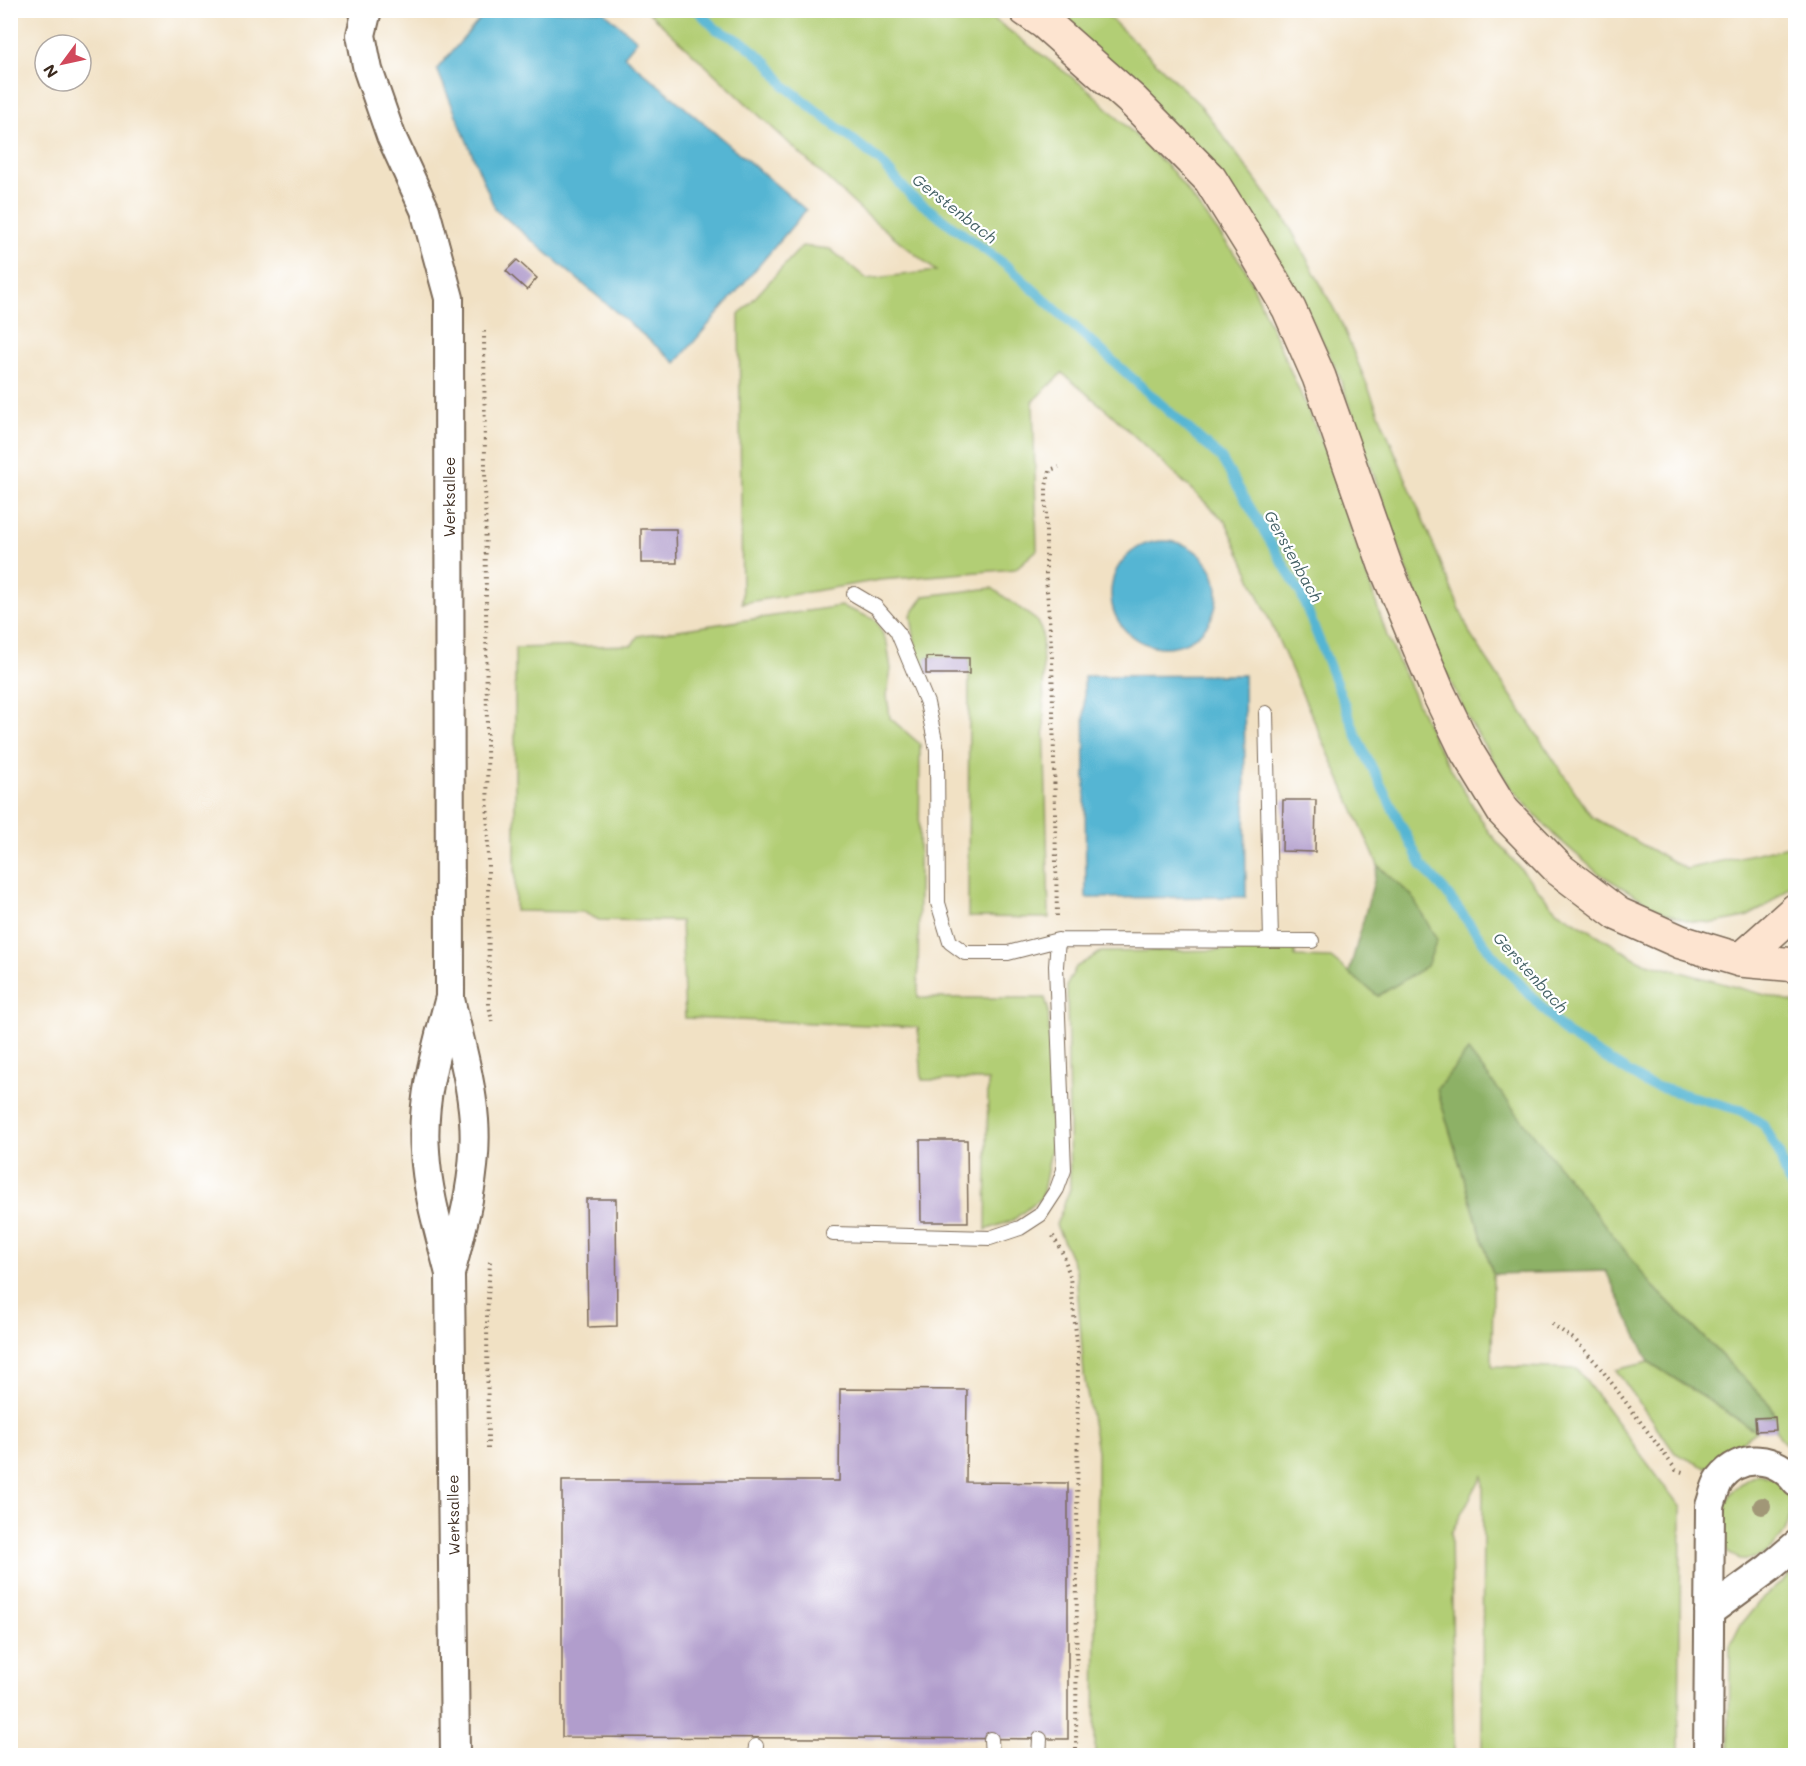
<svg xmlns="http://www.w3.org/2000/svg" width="1806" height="1766" viewBox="0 0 1806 1766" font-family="Mali,sans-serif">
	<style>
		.green { fill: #b2ce74; stroke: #767c49; stroke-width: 1.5 }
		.forest { fill: #8db166; stroke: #646e42; stroke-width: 1.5 }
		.water { fill: #54b5d3; stroke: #487078; stroke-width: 1.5 }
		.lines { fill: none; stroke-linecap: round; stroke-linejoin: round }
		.stream { stroke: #54b5d3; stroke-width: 10 }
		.building { fill: #b19dcc }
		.lane-casing { stroke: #7b6a58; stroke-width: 16 }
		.street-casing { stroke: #7b6a58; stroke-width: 32 }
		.secondary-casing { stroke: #7b6a58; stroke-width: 36 }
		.path { stroke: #7b6a58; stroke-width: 4; stroke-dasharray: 1.5 4.5; stroke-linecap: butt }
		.lane { stroke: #fff; stroke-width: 14 }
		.street { stroke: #fff; stroke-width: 28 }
		.secondary { stroke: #fde4d0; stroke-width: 33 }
		.tree { fill: #a19777 }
		.labels { text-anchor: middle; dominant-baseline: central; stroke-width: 4.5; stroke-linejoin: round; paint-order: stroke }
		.street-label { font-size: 15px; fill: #3b2a1e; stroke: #fff }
		.water-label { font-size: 16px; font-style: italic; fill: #456266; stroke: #fff }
	</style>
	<rect width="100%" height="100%" fill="#fff"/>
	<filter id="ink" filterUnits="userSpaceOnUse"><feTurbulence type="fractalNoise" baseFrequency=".0167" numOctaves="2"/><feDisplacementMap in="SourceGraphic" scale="12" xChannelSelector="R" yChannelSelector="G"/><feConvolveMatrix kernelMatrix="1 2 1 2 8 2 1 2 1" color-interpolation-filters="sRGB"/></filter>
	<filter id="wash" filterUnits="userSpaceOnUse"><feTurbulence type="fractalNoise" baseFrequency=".008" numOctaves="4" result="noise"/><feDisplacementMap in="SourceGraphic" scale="24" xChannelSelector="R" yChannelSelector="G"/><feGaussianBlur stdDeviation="1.35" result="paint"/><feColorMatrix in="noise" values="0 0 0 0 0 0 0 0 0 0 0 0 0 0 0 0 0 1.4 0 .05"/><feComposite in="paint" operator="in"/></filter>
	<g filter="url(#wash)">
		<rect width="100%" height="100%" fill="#f1e1c4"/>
		<!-- green -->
		<path class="green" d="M 647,11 L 983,11 L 1089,90 L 1173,172 L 1245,268 L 1322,442 L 1387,636 L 1435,742 L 1488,831 L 1556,910 L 1640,961 L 1795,1003 L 1795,1450 C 1770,1436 1780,1428 1770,1405 L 1652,1285 L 1437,1089 L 1493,1274 L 1492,1366 L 1577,1369 L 1681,1508 L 1679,1755 L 1482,1755 L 1483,1474 L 1451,1533 L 1454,1755 L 1095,1755 L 1097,1451 L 1084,1375 L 1076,1269 L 1056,1225 L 1070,1189 L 1067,985 L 1076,967 L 1101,952 L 1295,949 L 1295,957 L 1331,958 L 1378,996 L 1412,896 L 1378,865 L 1226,522 L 1110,413 L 1062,373 L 1033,401 L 1037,550 L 1015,569 L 880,580 L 742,603 L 739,315 L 802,246 L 830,249 L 867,279 L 936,271 L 862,211 Z
			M 1048,11 L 1099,11 L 1109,17 L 1201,106 L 1287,222 L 1341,322 L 1471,636 L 1592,817 L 1686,869 L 1789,846 L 1795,789 L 1795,878 L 1786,890 L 1763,908 L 1746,917 L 1714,923 L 1689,921 L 1663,912 L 1598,873 L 1554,835 L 1510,787 L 1470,722 L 1436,652 L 1338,373 L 1296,289 Z
			M 992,588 L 1036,620 L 1042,632 L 1049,918 L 968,917 L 969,658 L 927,657 L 926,674 L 919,671 L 911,615 L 924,596 Z
			M 841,606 L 876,620 L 887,643 L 891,669 L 887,695 L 890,718 L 920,744 L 918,998 L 1045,998 L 1048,1008 L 1051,1064 L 1051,1150 L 1042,1197 L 1013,1220 L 986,1230 L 988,1080 L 922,1080 L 918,1027 L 685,1018 L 681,921 L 599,920 L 583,912 L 515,911 L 515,648 L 632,645 L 638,636 Z
			M 1649,1362 L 1756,1431 L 1706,1468 L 1675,1453 L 1616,1370 Z
			M 1758,1474 C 1765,1476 1774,1477 1780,1482 C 1806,1508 1779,1563 1741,1559 C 1737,1558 1732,1555 1728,1553 C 1716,1518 1722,1489 1758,1474 Z
			M 1795,1570 L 1795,1755 L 1729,1755 L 1730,1646 L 1740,1626 L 1759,1602 Z"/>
		<!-- forest -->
		<path class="forest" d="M 1378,866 L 1412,896 L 1437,940 L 1427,966 L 1378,996 L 1349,973 Z
			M 1468,1051 L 1652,1285 L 1770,1405 L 1775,1417 L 1755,1418 L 1756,1431 L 1649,1362 L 1606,1271 L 1493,1274 L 1437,1089 Z"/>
		<!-- water -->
		<path class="water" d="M 487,11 L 603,11 L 637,40 L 624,56 L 806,210 L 676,363 L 495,209 L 437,69 Z
			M1111 594a53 53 0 1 1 106 0a53 53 0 1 1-106 0Z
			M 1244,675 L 1246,897 L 1086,898 L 1084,676 Z"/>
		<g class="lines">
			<!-- stream -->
			<path class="stream" d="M 697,10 L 716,29 L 744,43 L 767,62 L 785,86 L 881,162 L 911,196 L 1007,266 L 1221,458 L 1301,594 L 1360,744 L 1422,866 L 1445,891 L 1493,955 L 1567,1034 L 1647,1084 L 1740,1110 L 1764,1125 L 1779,1153 L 1788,1181 L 1796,1192"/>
		</g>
		<g id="blocks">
			<!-- building -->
			<path class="building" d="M 517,260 L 537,278 L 527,290 L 506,271 Z
				M 641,529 L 676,529 L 677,563 L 641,563 Z
				M 926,657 L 969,658 L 969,674 L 926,674 Z
				M 1283,800 L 1316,800 L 1315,852 L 1282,851 Z
				M 920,1140 L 967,1140 L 968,1222 L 921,1222 Z
				M 586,1199 L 616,1199 L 617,1326 L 588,1327 Z
				M 840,1389 L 967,1390 L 966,1482 L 1068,1483 L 1068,1739 L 562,1737 L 562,1481 L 839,1481 Z
				M 1775,1417 L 1776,1430 L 1756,1431 L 1755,1418 Z"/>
		</g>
	</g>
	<g filter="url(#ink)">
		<use href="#blocks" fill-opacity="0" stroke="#7b6a58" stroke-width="1.5"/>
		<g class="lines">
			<!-- lane casing -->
			<g class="lane-casing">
				<path id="lane" d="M 854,594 L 876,607 L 897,631 L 927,703 L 937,750 L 938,903 L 950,942 L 965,953 L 1008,953 L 1058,940 L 1312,941
					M 1266,713 L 1271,941
					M 833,1234 L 990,1238 L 1020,1228 L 1040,1215 L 1057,1189 L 1064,1170 L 1056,966 L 1058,940
					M 991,1739 L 992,1756
					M 755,1756 L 756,1746
					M 1039,1756 L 1040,1739"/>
			</g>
			<!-- street casing -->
			<g class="street-casing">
				<path id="street" d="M 367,10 L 361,35 L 368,70 L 391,136 L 425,210 L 449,298 L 450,999 C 459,1039 471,1079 474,1120 C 478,1171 463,1225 450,1274
					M 449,1001 C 436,1049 421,1101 425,1151 C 427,1193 440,1234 450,1274 L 455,1756
					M 1709,1612 L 1769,1568 L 1796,1545
					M 1708,1756 L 1710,1506 C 1713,1498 1715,1486 1720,1479 C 1741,1452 1776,1456 1796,1482"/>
			</g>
			<!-- secondary casing -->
			<g class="secondary-casing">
				<path id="secondary" d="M 1026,10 L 1045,23 L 1132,100 L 1210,179 L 1255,251 L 1289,309 L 1319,377 L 1385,565 L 1438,692 L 1467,752 L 1503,811 L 1560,870 L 1618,914 L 1681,942 L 1740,960 L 1796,965
					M 1740,960 L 1796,910"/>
			</g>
			<!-- path -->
			<path class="path" d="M 484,331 L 489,1005 L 492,1022
				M 1057,916 L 1052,657 L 1046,577 L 1046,486 L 1050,470 L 1059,467
				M 1053,1236 L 1064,1256 L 1070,1277 L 1078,1352 L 1076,1756
				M 1552,1324 L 1575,1340 L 1599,1366 L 1676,1470 L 1686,1473
				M 488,1449 L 487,1318 L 490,1261"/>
			<!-- lane -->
			<use href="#lane" class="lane"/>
			<!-- street -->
			<use href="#street" class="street"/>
			<!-- secondary -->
			<use href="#secondary" class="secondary"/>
		</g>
		<!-- trees -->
		<circle class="tree" cx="1762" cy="1506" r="9"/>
	</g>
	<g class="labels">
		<!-- street labels -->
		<g class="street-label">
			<text transform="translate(449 497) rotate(-90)">Werksallee</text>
			<text transform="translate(453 1515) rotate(-91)">Werksallee</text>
		</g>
		<!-- water labels -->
		<g class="water-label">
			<text transform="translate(955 208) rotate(38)">Gerstenbach</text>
			<text transform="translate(1294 556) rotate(61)">Gerstenbach</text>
			<text transform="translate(1531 972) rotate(48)">Gerstenbach</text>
		</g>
	</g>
	<!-- margin -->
	<rect width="1806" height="1766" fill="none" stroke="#fff" stroke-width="36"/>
	<!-- north arrow -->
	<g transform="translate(63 63) rotate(237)"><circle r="28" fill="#ffffff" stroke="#b1aaa5" stroke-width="1.5"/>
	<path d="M0-4.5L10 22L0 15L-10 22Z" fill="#d1495b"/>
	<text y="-9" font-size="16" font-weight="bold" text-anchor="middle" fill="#3b2a1e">N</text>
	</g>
</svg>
